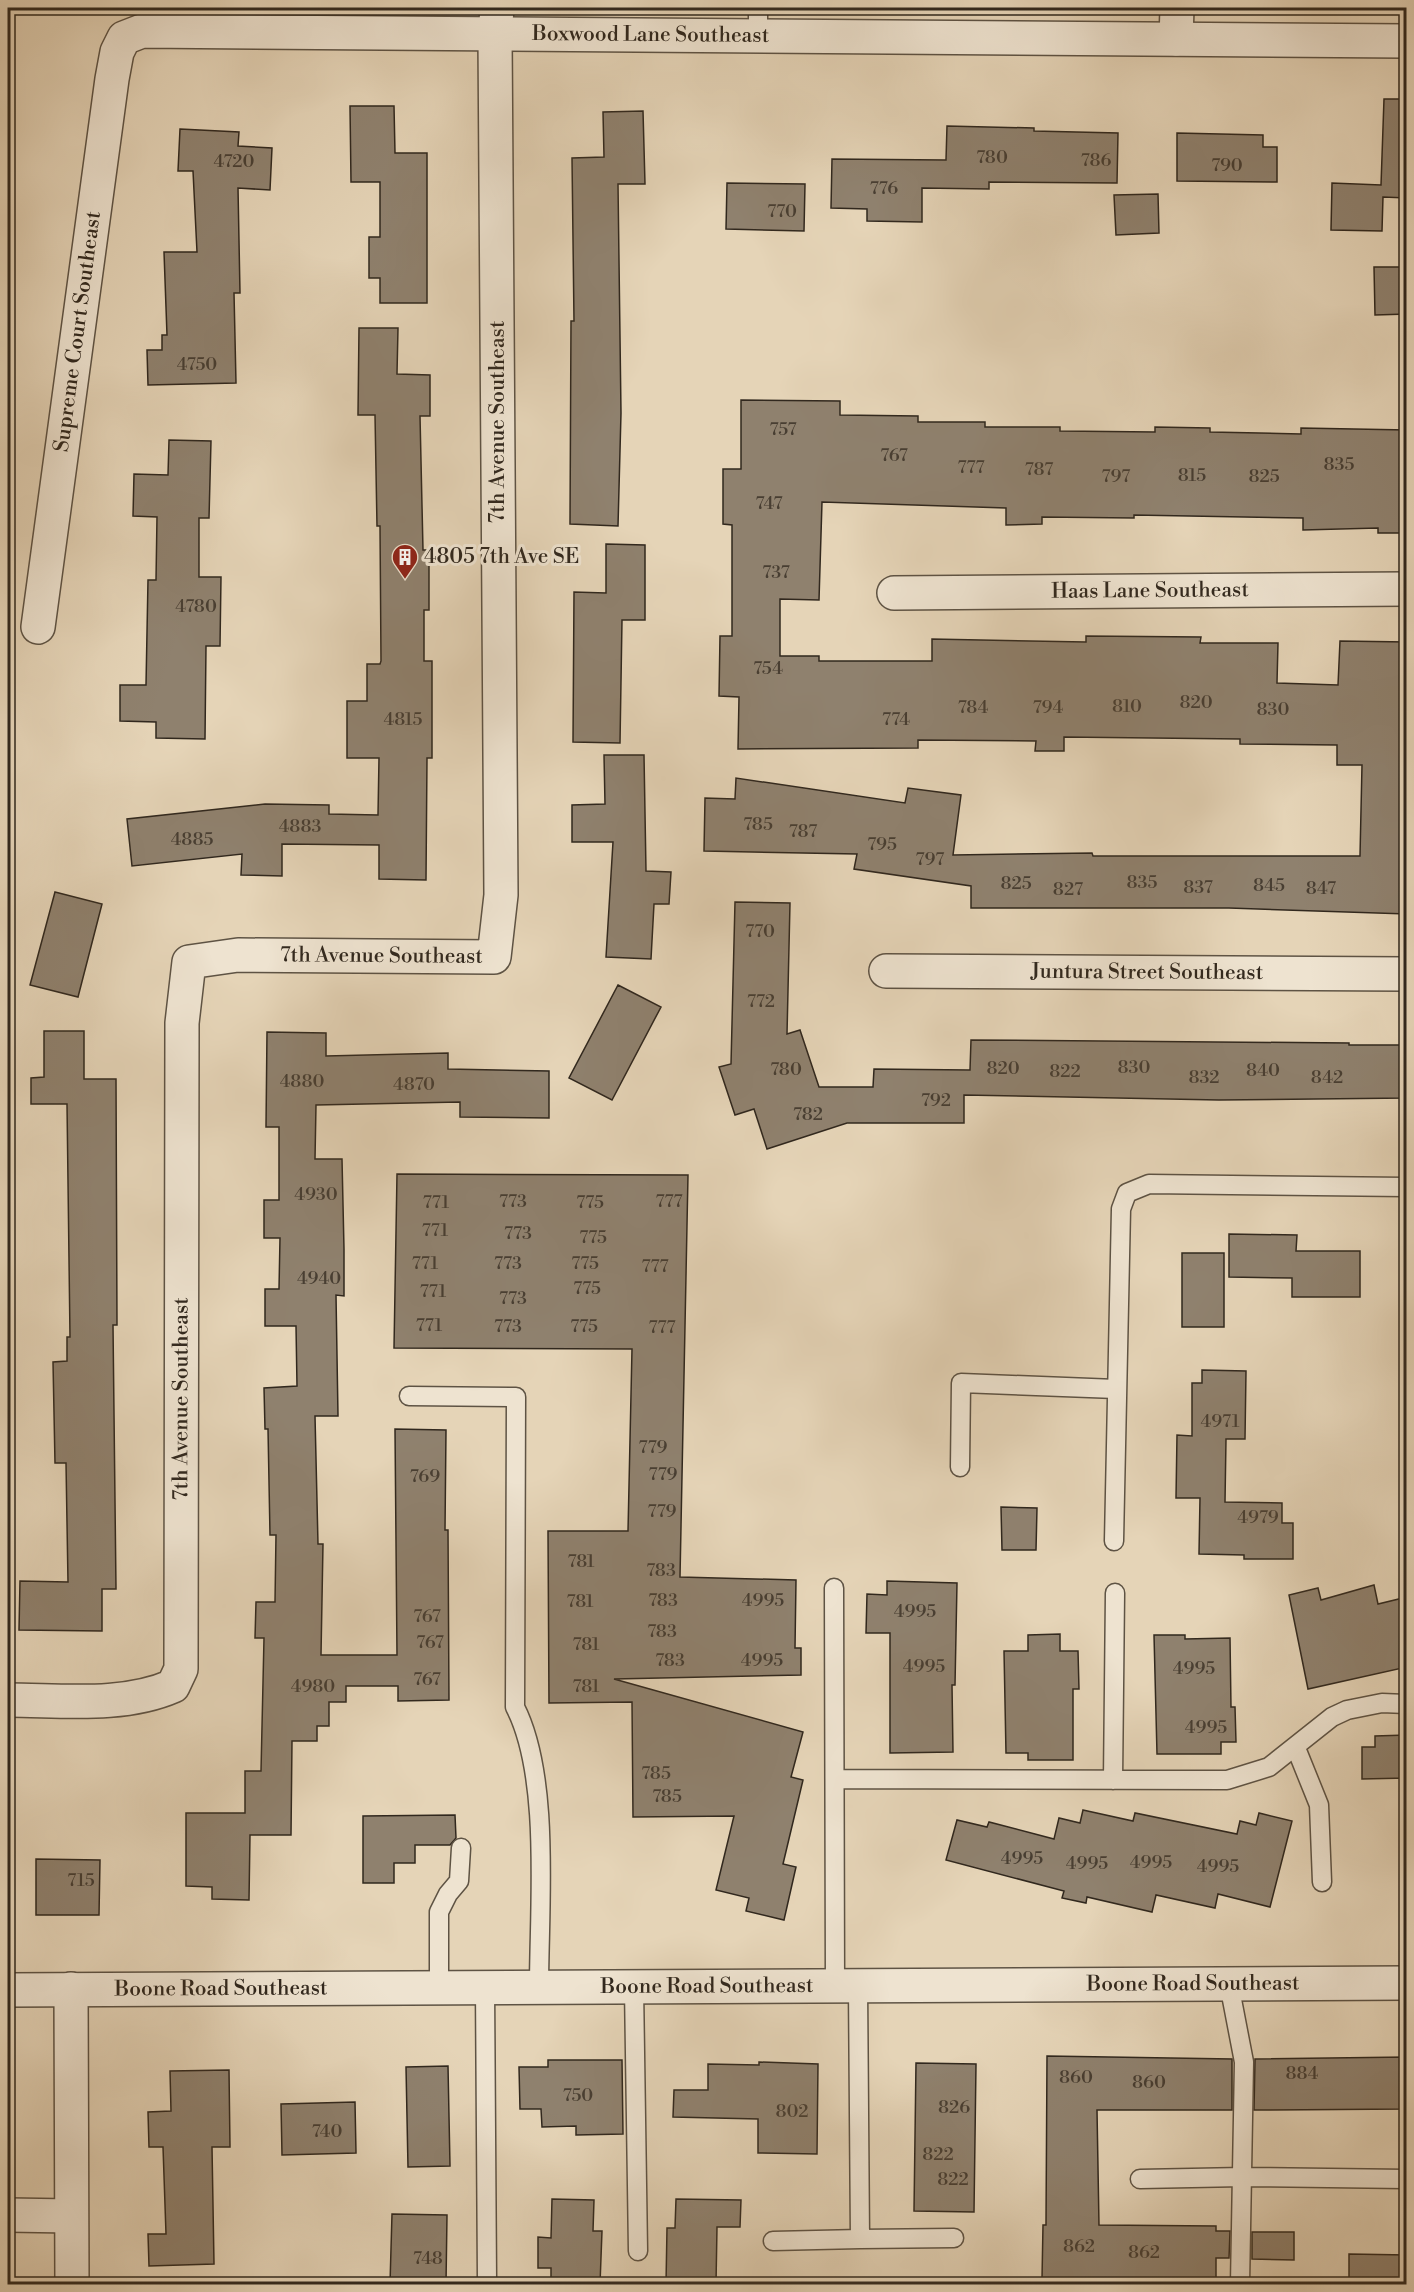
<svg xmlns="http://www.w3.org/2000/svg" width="1414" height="2292" viewBox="0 0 1414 2292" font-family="'Libre Bodoni',serif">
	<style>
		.building { fill: #8f816e; stroke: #31281e; stroke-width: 1.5 }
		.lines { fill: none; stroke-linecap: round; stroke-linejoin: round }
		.service-casing { stroke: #5e5344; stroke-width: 21 }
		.minor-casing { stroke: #5e5344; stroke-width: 36 }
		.tertiary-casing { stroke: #5e5344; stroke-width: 36 }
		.service { stroke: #eee3d0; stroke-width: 18 }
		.minor { stroke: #eee3d0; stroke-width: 33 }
		.tertiary { stroke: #eee3d0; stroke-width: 33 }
		.labels { text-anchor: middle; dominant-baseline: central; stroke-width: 6; stroke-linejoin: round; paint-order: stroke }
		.number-label { font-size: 18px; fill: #483e32 }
		.street-label { font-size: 21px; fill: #31281e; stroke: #eee3d0 }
		.poi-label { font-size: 21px; fill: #31281e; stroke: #eee3d0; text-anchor: start }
	</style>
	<rect width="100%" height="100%" fill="#e5d4b7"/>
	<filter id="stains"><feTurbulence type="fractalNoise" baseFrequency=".00333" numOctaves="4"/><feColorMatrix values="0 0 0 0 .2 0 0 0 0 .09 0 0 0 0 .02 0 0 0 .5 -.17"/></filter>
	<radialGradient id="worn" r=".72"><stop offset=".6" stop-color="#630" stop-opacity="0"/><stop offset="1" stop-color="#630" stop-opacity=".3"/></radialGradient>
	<!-- building -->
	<path class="building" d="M 1384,99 L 1407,99 L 1407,198 L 1383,197 L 1382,231 L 1331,230 L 1332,183 L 1381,185 Z
		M 350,106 L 394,106 L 395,153 L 427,153 L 427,303 L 380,303 L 380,278 L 369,278 L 369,237 L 380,237 L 380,182 L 351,182 Z
		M 643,111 L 645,184 L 618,184 L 621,413 L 618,526 L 570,524 L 571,321 L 574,321 L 572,158 L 604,157 L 603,112 Z
		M 947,126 L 1034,128 L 1034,131 L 1118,133 L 1117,183 L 989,182 L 989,189 L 922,188 L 922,222 L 867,221 L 867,209 L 831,208 L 832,159 L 946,160 Z
		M 180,129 L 239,132 L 238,146 L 272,148 L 270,190 L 238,188 L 240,293 L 234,293 L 236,383 L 148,385 L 147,350 L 162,350 L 162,335 L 167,335 L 164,252 L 197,252 L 193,171 L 178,171 Z
		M 1177,133 L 1263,135 L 1263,147 L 1277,147 L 1277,182 L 1177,181 Z
		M 727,183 L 805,184 L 804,231 L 726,229 Z
		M 1158,194 L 1159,233 L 1116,235 L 1114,195 Z
		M 1374,267 L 1407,267 L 1407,314 L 1375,315 Z
		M 359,328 L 398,328 L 397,374 L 430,375 L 430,416 L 420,416 L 423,550 L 429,550 L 429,610 L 424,610 L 424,661 L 432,661 L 432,758 L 427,758 L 426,880 L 379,879 L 379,845 L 282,844 L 282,876 L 241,875 L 242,854 L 132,866 L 127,819 L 265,804 L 329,805 L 329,814 L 378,815 L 379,758 L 347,758 L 347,701 L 367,701 L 367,664 L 380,664 L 381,661 L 380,526 L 377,526 L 375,415 L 358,415 Z
		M 741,400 L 840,401 L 840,415 L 918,416 L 918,422 L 985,422 L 985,427 L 1060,427 L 1060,431 L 1155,432 L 1155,427 L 1210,428 L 1210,432 L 1301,434 L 1301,428 L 1407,430 L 1407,533 L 1378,533 L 1378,528 L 1303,530 L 1303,518 L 1134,515 L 1134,518 L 1042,517 L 1042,524 L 1006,525 L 1006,508 L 822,502 L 819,600 L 780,599 L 780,656 L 819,656 L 819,661 L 932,661 L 932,639 L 1086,642 L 1086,636 L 1201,637 L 1200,643 L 1278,643 L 1277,683 L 1338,685 L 1340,641 L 1407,642 L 1407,914 L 1229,908 L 971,908 L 971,886 L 854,869 L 857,854 L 704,851 L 705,798 L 735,799 L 736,778 L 905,803 L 908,788 L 961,795 L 953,855 L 1092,853 L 1093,856 L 1360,856 L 1362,765 L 1337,765 L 1337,745 L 1240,744 L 1240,739 L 1064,737 L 1064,751 L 1035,751 L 1036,741 L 918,740 L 918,748 L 738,749 L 739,697 L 719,696 L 720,636 L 732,636 L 732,525 L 723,524 L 723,469 L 741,469 Z
		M 169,440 L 211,441 L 209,518 L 199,518 L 199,577 L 221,577 L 220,646 L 206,646 L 205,739 L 156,738 L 156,722 L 120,721 L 120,685 L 146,685 L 148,580 L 156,580 L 157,517 L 133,516 L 134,474 L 168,475 Z
		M 606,544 L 645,545 L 645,620 L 622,620 L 620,743 L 573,742 L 574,592 L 606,593 Z
		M 604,755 L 644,755 L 646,871 L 671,872 L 669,904 L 654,904 L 651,959 L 606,957 L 613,842 L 572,842 L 572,805 L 605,804 Z
		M 55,892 L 102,904 L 78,997 L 30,985 Z
		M 735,902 L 790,903 L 787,1034 L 800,1030 L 819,1087 L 873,1087 L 874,1069 L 970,1070 L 971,1040 L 1349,1043 L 1349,1045 L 1407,1045 L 1407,1098 L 1219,1100 L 964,1095 L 964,1123 L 847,1123 L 767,1149 L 754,1109 L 735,1115 L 719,1067 L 731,1064 Z
		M 618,985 L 661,1007 L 612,1100 L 569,1078 Z
		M 44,1031 L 84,1031 L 84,1079 L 116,1079 L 117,1325 L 113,1325 L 116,1589 L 102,1589 L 102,1631 L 19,1630 L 20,1581 L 68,1582 L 66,1463 L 55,1463 L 53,1362 L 67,1361 L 67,1337 L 70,1337 L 67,1104 L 31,1104 L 31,1078 L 44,1077 Z
		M 267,1032 L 326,1033 L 326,1056 L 448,1053 L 448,1069 L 549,1071 L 549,1118 L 460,1117 L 460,1102 L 316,1105 L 315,1159 L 342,1159 L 344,1249 L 344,1296 L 336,1295 L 338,1416 L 315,1416 L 318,1544 L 323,1544 L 321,1655 L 397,1655 L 395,1429 L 446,1430 L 445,1530 L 448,1530 L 449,1700 L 398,1701 L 398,1686 L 346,1686 L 346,1702 L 329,1702 L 329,1726 L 317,1726 L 317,1741 L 292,1741 L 291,1835 L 250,1835 L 249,1900 L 212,1899 L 212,1887 L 186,1886 L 186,1813 L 245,1813 L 245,1771 L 261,1771 L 264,1638 L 255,1638 L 256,1602 L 275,1602 L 276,1535 L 270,1535 L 268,1429 L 265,1429 L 264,1388 L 297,1386 L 296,1326 L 265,1326 L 265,1289 L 279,1289 L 280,1238 L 264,1238 L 264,1200 L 279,1200 L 279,1127 L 266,1127 Z
		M 397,1174 L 688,1175 L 680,1577 L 796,1580 L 795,1648 L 801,1648 L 801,1675 L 614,1679 L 803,1732 L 791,1777 L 803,1780 L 783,1864 L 796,1867 L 784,1920 L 746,1911 L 749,1898 L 716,1890 L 734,1816 L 633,1817 L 632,1702 L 549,1703 L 548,1531 L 628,1531 L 632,1349 L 394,1348 Z
		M 1229,1234 L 1297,1235 L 1296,1251 L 1360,1251 L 1360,1297 L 1292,1297 L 1292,1278 L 1229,1277 Z
		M 1182,1253 L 1224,1253 L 1224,1327 L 1182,1327 Z
		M 1202,1370 L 1246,1371 L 1245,1439 L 1226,1439 L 1225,1502 L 1282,1503 L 1282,1523 L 1293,1523 L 1293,1559 L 1244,1559 L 1244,1555 L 1199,1554 L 1200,1498 L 1176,1498 L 1177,1435 L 1192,1436 L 1192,1383 L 1202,1383 Z
		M 1001,1507 L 1037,1508 L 1036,1550 L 1002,1550 Z
		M 887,1581 L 957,1583 L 955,1685 L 952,1685 L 953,1752 L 890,1753 L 890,1633 L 866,1633 L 867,1594 L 887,1595 Z
		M 1374,1585 L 1378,1604 L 1407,1597 L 1407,1667 L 1308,1689 L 1289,1595 L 1318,1588 L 1321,1600 Z
		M 1060,1634 L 1060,1651 L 1078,1651 L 1079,1689 L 1073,1689 L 1073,1760 L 1028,1760 L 1028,1753 L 1006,1753 L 1004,1651 L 1028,1651 L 1028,1635 Z
		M 1154,1635 L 1185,1635 L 1185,1639 L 1230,1638 L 1231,1707 L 1235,1707 L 1236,1742 L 1221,1742 L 1221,1754 L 1157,1754 Z
		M 1407,1735 L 1407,1778 L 1362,1779 L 1362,1747 L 1375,1747 L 1375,1736 Z
		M 1083,1810 L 1133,1821 L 1135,1813 L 1237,1834 L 1240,1821 L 1256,1825 L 1259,1813 L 1292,1821 L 1270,1907 L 1218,1894 L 1215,1908 L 1156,1895 L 1152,1912 L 1087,1897 L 1086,1903 L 1062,1898 L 1064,1891 L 946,1860 L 957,1820 L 987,1827 L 989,1822 L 1054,1839 L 1059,1818 L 1080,1823 Z
		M 455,1815 L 456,1838 L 450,1845 L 415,1845 L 415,1863 L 394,1863 L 394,1883 L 363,1883 L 363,1816 Z
		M 36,1859 L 100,1860 L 99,1915 L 36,1915 Z
		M 1047,2056 L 1232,2059 L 1232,2110 L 1097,2110 L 1099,2225 L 1216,2226 L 1216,2231 L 1230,2231 L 1229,2258 L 1216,2258 L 1216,2280 L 1042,2279 L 1043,2225 L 1046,2225 Z
		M 1407,2057 L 1407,2109 L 1254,2110 L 1255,2059 Z
		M 548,2060 L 622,2060 L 623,2134 L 576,2135 L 576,2126 L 542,2127 L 541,2109 L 520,2109 L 519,2067 L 548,2067 Z
		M 759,2062 L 818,2064 L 817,2154 L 758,2153 L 758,2119 L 673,2117 L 674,2090 L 708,2090 L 708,2064 L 759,2065 Z
		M 916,2063 L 976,2064 L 974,2212 L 914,2211 Z
		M 448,2066 L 450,2166 L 408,2167 L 406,2067 Z
		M 229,2070 L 230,2147 L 212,2147 L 214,2264 L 149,2266 L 148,2234 L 166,2234 L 163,2147 L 149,2147 L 148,2112 L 171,2111 L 170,2071 Z
		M 355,2102 L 356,2153 L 282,2155 L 281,2104 Z
		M 552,2199 L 594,2200 L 593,2231 L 602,2231 L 600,2284 L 551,2284 L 551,2268 L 538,2268 L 538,2237 L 551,2238 Z
		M 676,2199 L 741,2200 L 740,2227 L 717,2227 L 716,2284 L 666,2284 L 667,2228 L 675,2228 Z
		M 392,2214 L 447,2215 L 446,2284 L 390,2284 Z
		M 1252,2232 L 1294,2232 L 1294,2260 L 1252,2259 Z
		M 1349,2254 L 1407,2255 L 1407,2284 L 1349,2284 Z"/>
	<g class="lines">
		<!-- service casing -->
		<g class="service-casing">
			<path id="service" d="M 758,37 L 758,8
				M 409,1396 L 516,1397 L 515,1707 C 551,1777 539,1907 539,1987
				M 960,1467 L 961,1383 L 1116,1389
				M 1114,1541 L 1121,1209 L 1127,1193 L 1149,1184 L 1406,1187
				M 834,1588 L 835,1986
				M 1296,1748 L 1319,1805 L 1322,1882
				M 835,1779 L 1227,1780 L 1269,1767 L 1332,1717 L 1347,1710 L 1382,1703 L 1406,1704
				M 1113,1780 L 1115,1593
				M 1229,1984 L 1244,2062 L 1240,2284
				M 858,1986 L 860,2239 L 954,2238
				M 439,1987 L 439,1912 L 448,1894 L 459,1881 L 461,1848
				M 485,1987 L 487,2280
				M 634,1987 L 638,2251
				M 1140,2179 L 1243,2177 L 1406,2179
				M 773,2241 L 860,2239"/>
		</g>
		<!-- minor casing -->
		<g class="minor-casing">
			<g id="minor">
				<path d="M 1176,39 L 1177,8"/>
				<path id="s1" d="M 894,593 L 1406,589"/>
				<path id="s2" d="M 38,627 L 112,79 L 117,52 L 124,38 L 142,31 L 1406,41"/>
				<path id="s3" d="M 886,971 L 1406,974"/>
				<path id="s4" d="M 8,1700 C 61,1700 123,1708 173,1686 L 181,1669 L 182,1023 L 189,962 L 238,955 L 494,957 L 501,895 L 495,36 L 497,8"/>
				<path d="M 71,1989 L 72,2284"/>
				<path d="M 8,2215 L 71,2216"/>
			</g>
		</g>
		<!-- tertiary casing -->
		<g class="tertiary-casing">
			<g id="tertiary">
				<path id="s5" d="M 8,1990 L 1406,1983"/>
			</g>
		</g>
		<!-- service -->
		<use href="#service" class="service"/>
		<!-- minor -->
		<use href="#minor" class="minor"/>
		<!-- tertiary -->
		<use href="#tertiary" class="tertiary"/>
	</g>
	<!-- icons -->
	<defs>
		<g id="building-pin" transform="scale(1.35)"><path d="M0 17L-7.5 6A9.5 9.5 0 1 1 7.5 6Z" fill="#8f2418" stroke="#eee3d0"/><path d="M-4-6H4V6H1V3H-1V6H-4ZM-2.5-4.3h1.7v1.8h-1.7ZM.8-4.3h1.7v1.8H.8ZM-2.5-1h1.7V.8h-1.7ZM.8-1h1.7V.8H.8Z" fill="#fff"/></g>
	</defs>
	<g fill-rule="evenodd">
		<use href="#building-pin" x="405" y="557"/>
	</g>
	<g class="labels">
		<!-- number labels -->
		<g class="number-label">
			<text x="992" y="157">780</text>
			<text x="1096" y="160">786</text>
			<text x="234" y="161">4720</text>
			<text x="1227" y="165">790</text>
			<text x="884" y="188">776</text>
			<text x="782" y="211">770</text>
			<text x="197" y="364">4750</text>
			<text x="783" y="429">757</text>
			<text x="894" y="455">767</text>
			<text x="1339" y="464">835</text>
			<text x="971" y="467">777</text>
			<text x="1039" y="469">787</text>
			<text x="1192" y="475">815</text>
			<text x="1116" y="476">797</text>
			<text x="1264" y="476">825</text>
			<text x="769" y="503">747</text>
			<text x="776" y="572">737</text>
			<text x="196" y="606">4780</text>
			<text x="768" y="668">754</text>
			<text x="1196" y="702">820</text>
			<text x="1127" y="706">810</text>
			<text x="973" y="707">784</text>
			<text x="1048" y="707">794</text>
			<text x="1273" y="709">830</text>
			<text x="403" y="719">4815</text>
			<text x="896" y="719">774</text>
			<text x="758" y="824">785</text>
			<text x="300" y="826">4883</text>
			<text x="803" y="831">787</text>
			<text x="192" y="839">4885</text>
			<text x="882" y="844">795</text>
			<text x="930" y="859">797</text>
			<text x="1142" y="882">835</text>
			<text x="1016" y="883">825</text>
			<text x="1269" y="885">845</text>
			<text x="1198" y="887">837</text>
			<text x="1321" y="888">847</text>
			<text x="1068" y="889">827</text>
			<text x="760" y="931">770</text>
			<text x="761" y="1001">772</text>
			<text x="1134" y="1067">830</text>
			<text x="1003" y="1068">820</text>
			<text x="786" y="1069">780</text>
			<text x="1263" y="1070">840</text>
			<text x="1065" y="1071">822</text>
			<text x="1204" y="1077">832</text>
			<text x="1327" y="1077">842</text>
			<text x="302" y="1081">4880</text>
			<text x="414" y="1084">4870</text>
			<text x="936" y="1100">792</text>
			<text x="808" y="1114">782</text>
			<text x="316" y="1194">4930</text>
			<text x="513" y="1201">773</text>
			<text x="669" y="1201">777</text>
			<text x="436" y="1202">771</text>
			<text x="590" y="1202">775</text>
			<text x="435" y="1230">771</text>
			<text x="518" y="1233">773</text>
			<text x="593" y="1237">775</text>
			<text x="425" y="1263">771</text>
			<text x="508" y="1263">773</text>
			<text x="585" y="1263">775</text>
			<text x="655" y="1266">777</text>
			<text x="319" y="1278">4940</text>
			<text x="587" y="1288">775</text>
			<text x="433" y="1291">771</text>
			<text x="513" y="1298">773</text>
			<text x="429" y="1325">771</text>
			<text x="508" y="1326">773</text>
			<text x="584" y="1326">775</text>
			<text x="662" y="1327">777</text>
			<text x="1220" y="1421">4971</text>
			<text x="653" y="1447">779</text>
			<text x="663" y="1474">779</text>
			<text x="425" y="1476">769</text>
			<text x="662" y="1511">779</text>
			<text x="1258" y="1517">4979</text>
			<text x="581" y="1561">781</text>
			<text x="661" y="1570">783</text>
			<text x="663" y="1600">783</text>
			<text x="763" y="1600">4995</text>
			<text x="580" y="1601">781</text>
			<text x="915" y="1611">4995</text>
			<text x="427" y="1616">767</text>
			<text x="662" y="1631">783</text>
			<text x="430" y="1642">767</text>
			<text x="586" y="1644">781</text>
			<text x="670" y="1660">783</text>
			<text x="762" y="1660">4995</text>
			<text x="924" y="1666">4995</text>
			<text x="1194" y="1668">4995</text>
			<text x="427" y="1679">767</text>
			<text x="313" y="1686">4980</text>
			<text x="586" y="1686">781</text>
			<text x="1206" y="1727">4995</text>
			<text x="656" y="1773">785</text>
			<text x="667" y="1796">785</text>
			<text x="1022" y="1858">4995</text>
			<text x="1151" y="1862">4995</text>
			<text x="1087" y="1863">4995</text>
			<text x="1218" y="1866">4995</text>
			<text x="81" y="1880">715</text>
			<text x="1302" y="2073">884</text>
			<text x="1076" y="2077">860</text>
			<text x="1149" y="2082">860</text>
			<text x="578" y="2095">750</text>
			<text x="954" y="2107">826</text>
			<text x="792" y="2111">802</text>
			<text x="327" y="2131">740</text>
			<text x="938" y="2154">822</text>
			<text x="953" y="2179">822</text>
			<text x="1079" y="2246">862</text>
			<text x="1144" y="2252">862</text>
			<text x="428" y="2258">748</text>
		</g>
		<!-- street labels -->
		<g class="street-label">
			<text stroke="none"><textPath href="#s2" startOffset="1124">Boxwood Lane Southeast</textPath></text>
			<text stroke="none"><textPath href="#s2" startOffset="298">Supreme Court Southeast</textPath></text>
			<text transform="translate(498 422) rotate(-90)">7th Avenue Southeast</text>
			<text stroke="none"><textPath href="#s1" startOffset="256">Haas Lane Southeast</textPath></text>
			<text stroke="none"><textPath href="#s4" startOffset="1086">7th Avenue Southeast</textPath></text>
			<text stroke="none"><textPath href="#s3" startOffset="261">Juntura Street Southeast</textPath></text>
			<text stroke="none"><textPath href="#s4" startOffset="456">7th Avenue Southeast</textPath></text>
			<text stroke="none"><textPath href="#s5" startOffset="1185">Boone Road Southeast</textPath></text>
			<text stroke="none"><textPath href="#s5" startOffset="699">Boone Road Southeast</textPath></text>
			<text stroke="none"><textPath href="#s5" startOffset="213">Boone Road Southeast</textPath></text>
		</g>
		<!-- poi labels -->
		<g class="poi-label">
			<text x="424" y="557">4805 7th Ave SE</text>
		</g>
	</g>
	<!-- margin -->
	<rect width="1414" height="2292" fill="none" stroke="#e5d4b7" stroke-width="30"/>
	<rect x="9" y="9" width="1396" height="2274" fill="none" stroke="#31281e" stroke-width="3"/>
	<rect x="15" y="15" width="1384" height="2262" fill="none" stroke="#31281e" stroke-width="1.5"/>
	<rect width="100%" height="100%" filter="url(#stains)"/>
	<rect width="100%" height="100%" fill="url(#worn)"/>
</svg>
